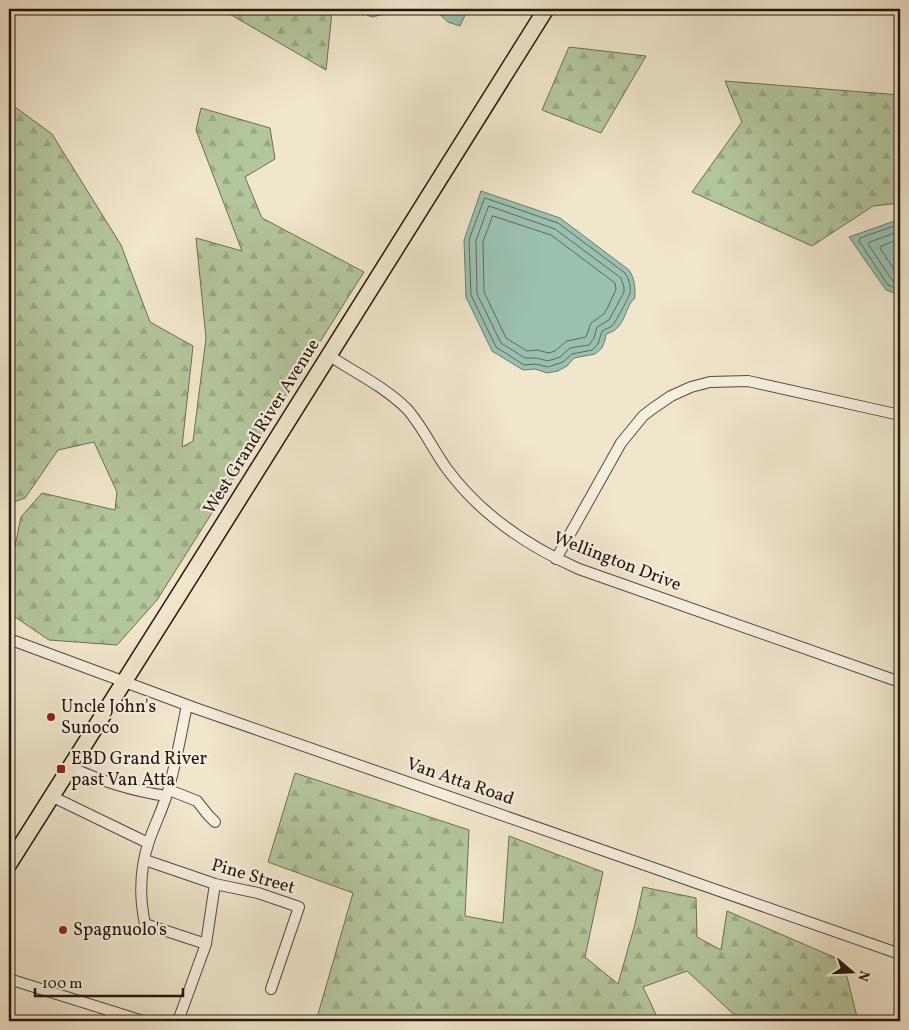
<svg xmlns="http://www.w3.org/2000/svg" width="909" height="1030" viewBox="0 0 909 1030" font-family="Vollkorn,serif">
	<style>
		.forest { fill: url(#forest-firs); stroke: #6c6e54 }
		.water { fill: #9bc0b0; stroke: #6b7c6f }
		.lines { fill: none; stroke-linecap: round; stroke-linejoin: round }
		.shore { stroke: #5f6a5e; stroke-width: 1 }
		.street-casing { stroke: #56493d; stroke-width: 12 }
		.primary-casing { stroke: #23150d; stroke-width: 18 }
		.street { stroke: #f5efde; stroke-width: 10 }
		.primary { stroke: #f0e6cc; stroke-width: 15 }
		.poi-dot { fill: #8f2418; stroke: #f5efde; stroke-width: 2 }
		.labels { text-anchor: middle; dominant-baseline: central; stroke-width: 4.5; stroke-linejoin: round; paint-order: stroke }
		.street-label { font-size: 18px; fill: #23150d; stroke: #f5efde }
		.poi-label { font-size: 18px; fill: #23150d; stroke: #f5efde; text-anchor: start }
	</style>
	<defs>
		<pattern id="forest-firs" width="22" height="20" patternUnits="userSpaceOnUse" patternTransform="scale(1.25)"><rect width="22" height="20" fill="#b4c69c"/><path d="M5 1l3.5 6h-7zM16 11l3.5 6h-7z" fill="#9aa985"/></pattern>
	</defs>
	<rect width="100%" height="100%" fill="#f0e6cc"/>
	<filter id="stains"><feTurbulence type="fractalNoise" baseFrequency=".004" numOctaves="4"/><feColorMatrix values="0 0 0 0 .2 0 0 0 0 .09 0 0 0 0 .02 0 0 0 .5 -.17"/></filter>
	<radialGradient id="worn" r=".72"><stop offset=".6" stop-color="#630" stop-opacity="0"/><stop offset="1" stop-color="#630" stop-opacity=".3"/></radialGradient>
	<!-- forest -->
	<path class="forest" d="M 221,9 L 331,9 L 332,12 L 326,70 Z
		M 569,47 L 646,56 L 601,133 L 542,110 Z
		M 725,81 L 900,95 L 900,203 L 873,206 L 812,246 L 692,192 L 742,122 Z
		M 9,107 L 15,107 L 52,134 L 121,245 L 150,322 L 193,346 L 182,447 L 193,441 L 206,338 L 196,238 L 242,251 L 196,130 L 201,108 L 270,128 L 275,159 L 245,177 L 262,218 L 364,272 L 157,600 L 117,645 L 49,640 L 9,613 L 9,575 L 21,517 L 42,493 L 115,510 L 117,492 L 94,442 L 58,450 L 25,498 L 11,503 L 9,512 Z
		M 295,773 L 469,830 L 465,916 L 503,923 L 509,836 L 603,872 L 585,957 L 618,984 L 635,924 L 643,887 L 696,898 L 697,937 L 721,950 L 727,911 L 843,961 L 858,1021 L 741,1021 L 687,971 L 643,987 L 659,1021 L 316,1021 L 353,893 L 268,862 Z"/>
	<!-- water -->
	<path class="water" d="M 352,9 L 468,9 L 460,26 L 448,22 L 436,11 L 421,11 L 406,14 L 385,14 L 372,17 Z
		M 481,191 L 560,218 L 629,270 C 635,279 635,287 635,298 C 626,305 626,320 617,328 C 615,331 609,333 606,334 L 605,340 L 602,348 L 595,354 L 574,358 L 567,366 L 558,371 L 547,373 L 535,369 L 523,370 L 492,351 L 466,297 L 464,240 Z
		M 900,219 L 900,295 L 886,290 L 849,237 Z"/>
	<g class="lines">
		<!-- shore -->
		<path class="shore" d="M 485,198 L 558,223 L 625,273 C 629,279 631,286 630,293 C 630,295 615,323 613,325 C 610,328 605,329 602,331 L 598,344 L 592,350 L 572,354 L 563,362 L 548,367 L 536,364 L 524,365 L 496,347 L 471,295 L 469,240 Z
			M 489,206 L 555,229 L 621,278 L 624,287 L 624,292 L 609,320 L 597,327 L 594,338 L 589,345 L 570,348 L 560,357 L 548,361 L 536,358 L 525,358 L 501,343 L 477,294 L 476,241 Z
			M 493,216 L 551,235 L 615,283 L 616,289 L 608,307 L 604,314 L 591,323 L 586,337 L 567,341 L 555,351 L 549,353 L 537,350 L 527,351 L 506,338 L 484,292 L 483,242 Z
			M 900,224 L 860,238 L 859,241 L 888,285 L 900,290
			M 900,231 L 870,242 L 868,244 L 892,280 L 900,283
			M 900,239 L 881,246 L 880,248 L 897,274 L 900,275"/>
		<!-- street casing -->
		<g class="street-casing">
			<path id="street" d="M 328,355 C 354,372 385,387 407,409 C 423,427 433,450 447,469 C 481,515 527,546 579,569 L 900,682
				M 556,559 L 621,443 L 643,416 L 652,409 L 671,396 L 691,387 L 710,382 L 748,381 L 900,415
				M 9,639 L 195,708 L 900,954
				M 187,705 C 181,734 176,763 168,791 C 163,808 155,824 149,841 C 140,868 139,896 145,924 L 206,944
				M 70,767 C 101,781 132,791 166,796
				M 169,790 L 197,801 L 208,815 L 215,822
				M 51,796 L 148,843
				M 145,860 L 215,884 L 258,893 L 299,907 L 271,989
				M 9,979 L 143,1021
				M 178,1021 L 206,944 L 215,884"/>
		</g>
		<!-- primary casing -->
		<g class="primary-casing">
			<path id="primary" d="M 9,864 L 182,590 L 546,9"/>
		</g>
		<!-- street -->
		<use href="#street" class="street"/>
		<!-- primary -->
		<use href="#primary" class="primary"/>
	</g>
	<!-- markers -->
	<g class="poi-dot">
		<circle cx="51" cy="717" r="5"/>
		<rect x="56" y="764" width="10" height="10" rx="2.5"/>
		<circle cx="63" cy="930" r="5"/>
	</g>
	<g class="labels">
		<!-- street labels -->
		<g class="street-label">
			<text transform="translate(262 427) rotate(-58)">West Grand River Avenue</text>
			<text transform="translate(617 562) rotate(21)">Wellington Drive</text>
			<text transform="translate(460 782) rotate(19)">Van Atta Road</text>
			<text transform="translate(253 877) rotate(16)">Pine Street</text>
		</g>
		<!-- poi labels -->
		<g class="poi-label">
			<text x="61" y="707">Uncle John's<tspan x="61" dy="21">Sunoco</tspan></text>
			<text x="71" y="759">EBD Grand River<tspan x="71" dy="21">past Van Atta</tspan></text>
			<text x="73" y="930">Spagnuolo's</text>
		</g>
	</g>
	<!-- margin -->
	<rect width="909" height="1030" fill="none" stroke="#f0e6cc" stroke-width="30"/>
	<rect x="10" y="10" width="889" height="1010" fill="none" stroke="#23150d" stroke-width="2.5"/>
	<rect x="15" y="15" width="879" height="1000" fill="none" stroke="#23150d"/>
	<!-- north arrow -->
	<g transform="translate(852 972) rotate(109)" stroke="#f5efde" stroke-width="4" paint-order="stroke">
	<path d="M0-4L9 19L0 12L-9 19Z" fill="#23150d"/>
	<text y="-8" font-size="14" font-weight="bold" text-anchor="middle" fill="#23150d">N</text>
	</g>
	<!-- scale -->
	<path d="M35 988v8h148v-8" fill="none" stroke="#23150d" stroke-width="2.5"/>
	<text x="42" y="988" font-size="15" fill="#23150d" stroke="#f5efde" stroke-width="4" paint-order="stroke">100 m</text>
	<rect width="100%" height="100%" filter="url(#stains)"/>
	<rect width="100%" height="100%" fill="url(#worn)"/>
</svg>
